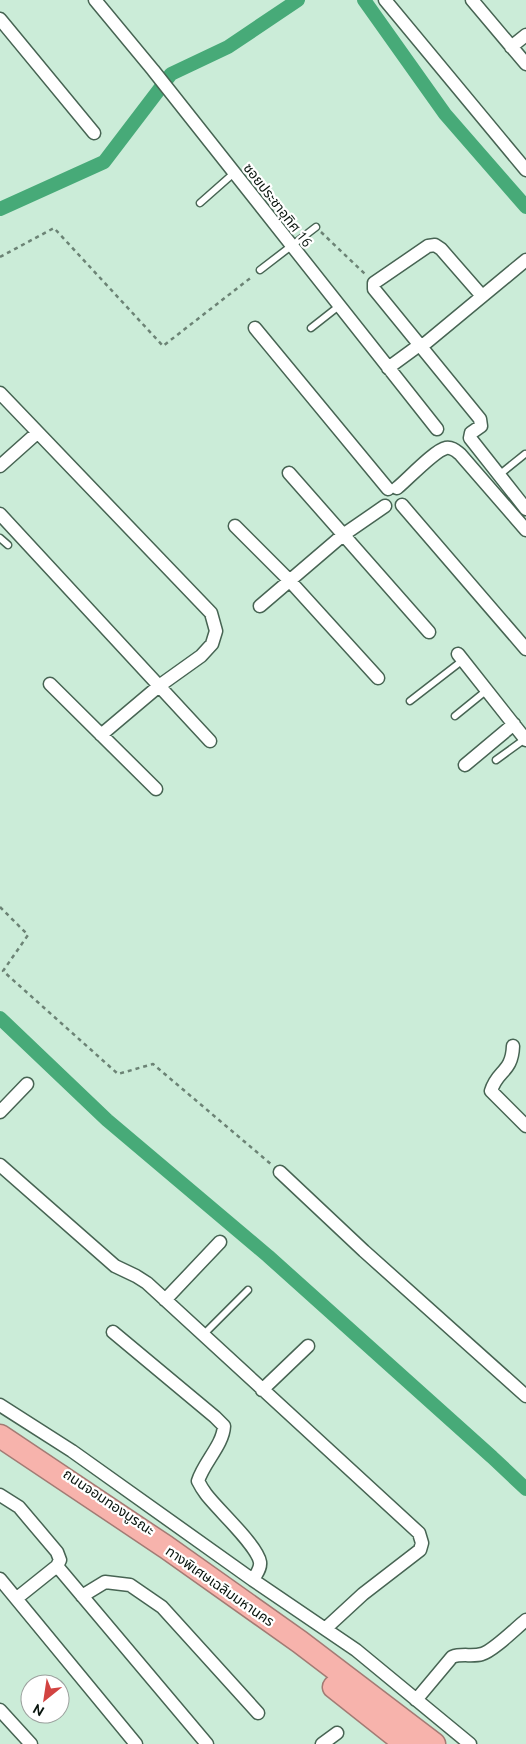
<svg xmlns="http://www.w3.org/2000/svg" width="526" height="1744" viewBox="0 0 526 1744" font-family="Ubuntu,'Noto Sans Thai',sans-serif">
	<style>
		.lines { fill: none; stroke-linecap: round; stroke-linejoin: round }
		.canal { stroke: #47aa78; stroke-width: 14 }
		.lane-casing { stroke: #476453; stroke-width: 9 }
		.street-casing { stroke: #476453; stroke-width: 15 }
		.highway-casing { stroke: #a37b74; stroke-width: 25 }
		.path { stroke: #6c8375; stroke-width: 2.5; stroke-dasharray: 4 4; stroke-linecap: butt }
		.lane { stroke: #fff; stroke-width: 6 }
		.street { stroke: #fff; stroke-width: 12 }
		.highway { stroke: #f7b3ac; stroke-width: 22 }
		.labels { text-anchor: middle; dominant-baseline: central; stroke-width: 4.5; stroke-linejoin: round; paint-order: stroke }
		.street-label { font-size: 14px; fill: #07130c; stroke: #fff }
	</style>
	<rect width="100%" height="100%" fill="#cbecd8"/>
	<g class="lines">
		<!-- canal -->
		<path class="canal" d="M 364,0 L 445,114 L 526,207
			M 0,209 L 104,162 L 171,74 L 228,47 L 298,0
			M 0,1018 L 107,1120 L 268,1256 L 492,1457 L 526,1489"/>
		<!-- lane casing -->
		<g class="lane-casing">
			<path id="lane" d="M 200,203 L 234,173
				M 260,270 L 316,227
				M 311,328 L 339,306
				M 499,475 L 525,454
				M 0,538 L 8,545
				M 410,701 L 463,660
				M 455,716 L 487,690
				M 496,760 L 525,739
				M 203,1335 L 248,1290"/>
		</g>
		<!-- street casing -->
		<g class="street-casing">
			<path id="street" d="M 95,0 L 153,70 L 437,429
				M 385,0 L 526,170
				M 472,0 L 526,64
				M 0,19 L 94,133
				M 511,47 L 526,35
				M 482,296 L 441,249 L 435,245 L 428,246 L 374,283 L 374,289 L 480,419 L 481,426 L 471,433 L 470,438 L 526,509
				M 255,328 L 388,489
				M 421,347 L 526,260
				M 388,368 L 414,349
				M 0,393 L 211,613 L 216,631 L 212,644 L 201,656 L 159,686 L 101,735
				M 0,466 L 37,433
				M 289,473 L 429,632
				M 397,488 C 407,480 435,450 446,448 C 452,447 456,451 460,454 L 526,530
				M 402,505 L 526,649
				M 0,514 L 210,741
				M 235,526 L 289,580 L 378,678
				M 260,606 L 343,535 L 385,506
				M 458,654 L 526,740
				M 50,684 L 156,789
				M 465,765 L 514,724
				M 513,1046 C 512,1073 497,1070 491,1091 L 526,1126
				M 0,1112 L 27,1084
				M 0,1165 L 115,1266 L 136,1276 L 147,1283 L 419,1533 L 422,1543 L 420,1550 L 363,1594 L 325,1629
				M 280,1172 L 364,1251 L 526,1396
				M 165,1300 L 220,1242
				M 113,1332 L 215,1417 L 224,1426 C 223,1445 204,1462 198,1481 C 200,1485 203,1490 206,1494 C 217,1509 257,1545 260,1562 C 261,1569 256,1574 253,1580
				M 262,1390 L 308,1346
				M 0,1405 L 72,1451 L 253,1580 L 356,1650 L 470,1744
				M 0,1495 L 19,1507 L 57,1552 L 60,1560 L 57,1566
				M 0,1579 L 136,1744
				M 82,1596 L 105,1582 L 130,1585 L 162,1607 L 258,1713
				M 17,1598 L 57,1566 L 207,1744
				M 416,1700 L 452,1657 C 462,1653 472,1657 482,1654 C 493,1651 516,1628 526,1620
				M 0,1710 L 31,1744
				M 322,1744 L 337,1733"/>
		</g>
		<!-- highway casing -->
		<g class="highway-casing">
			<path id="highway" d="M 0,1436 L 166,1547 L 300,1642 L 434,1744
				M 334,1687 L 406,1744"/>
		</g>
		<!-- path -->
		<path class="path" d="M 321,232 L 366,275
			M 0,257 L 54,228 L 163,346 L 253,276
			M 0,907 L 28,935 L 3,971 L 118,1074 L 153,1064 L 272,1165"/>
		<!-- lane -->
		<use href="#lane" class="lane"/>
		<!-- street -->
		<use href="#street" class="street"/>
		<!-- highway -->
		<use href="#highway" class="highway"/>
	</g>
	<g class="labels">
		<!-- street labels -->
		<g class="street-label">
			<text transform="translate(278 205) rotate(52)">ซอยประชาอุทิศ 16</text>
			<text transform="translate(109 1502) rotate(34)">ถนนจอมทองบูรณะ</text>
			<text transform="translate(220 1586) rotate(35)">ทางพิเศษเฉลิมมหานคร</text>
		</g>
	</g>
	<!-- north arrow -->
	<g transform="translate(45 1699) rotate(210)"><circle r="24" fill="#ffffff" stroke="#9ca19e"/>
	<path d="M0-4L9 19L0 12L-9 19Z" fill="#d24341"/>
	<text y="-8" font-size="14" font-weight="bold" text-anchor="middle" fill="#07130c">N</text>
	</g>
</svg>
